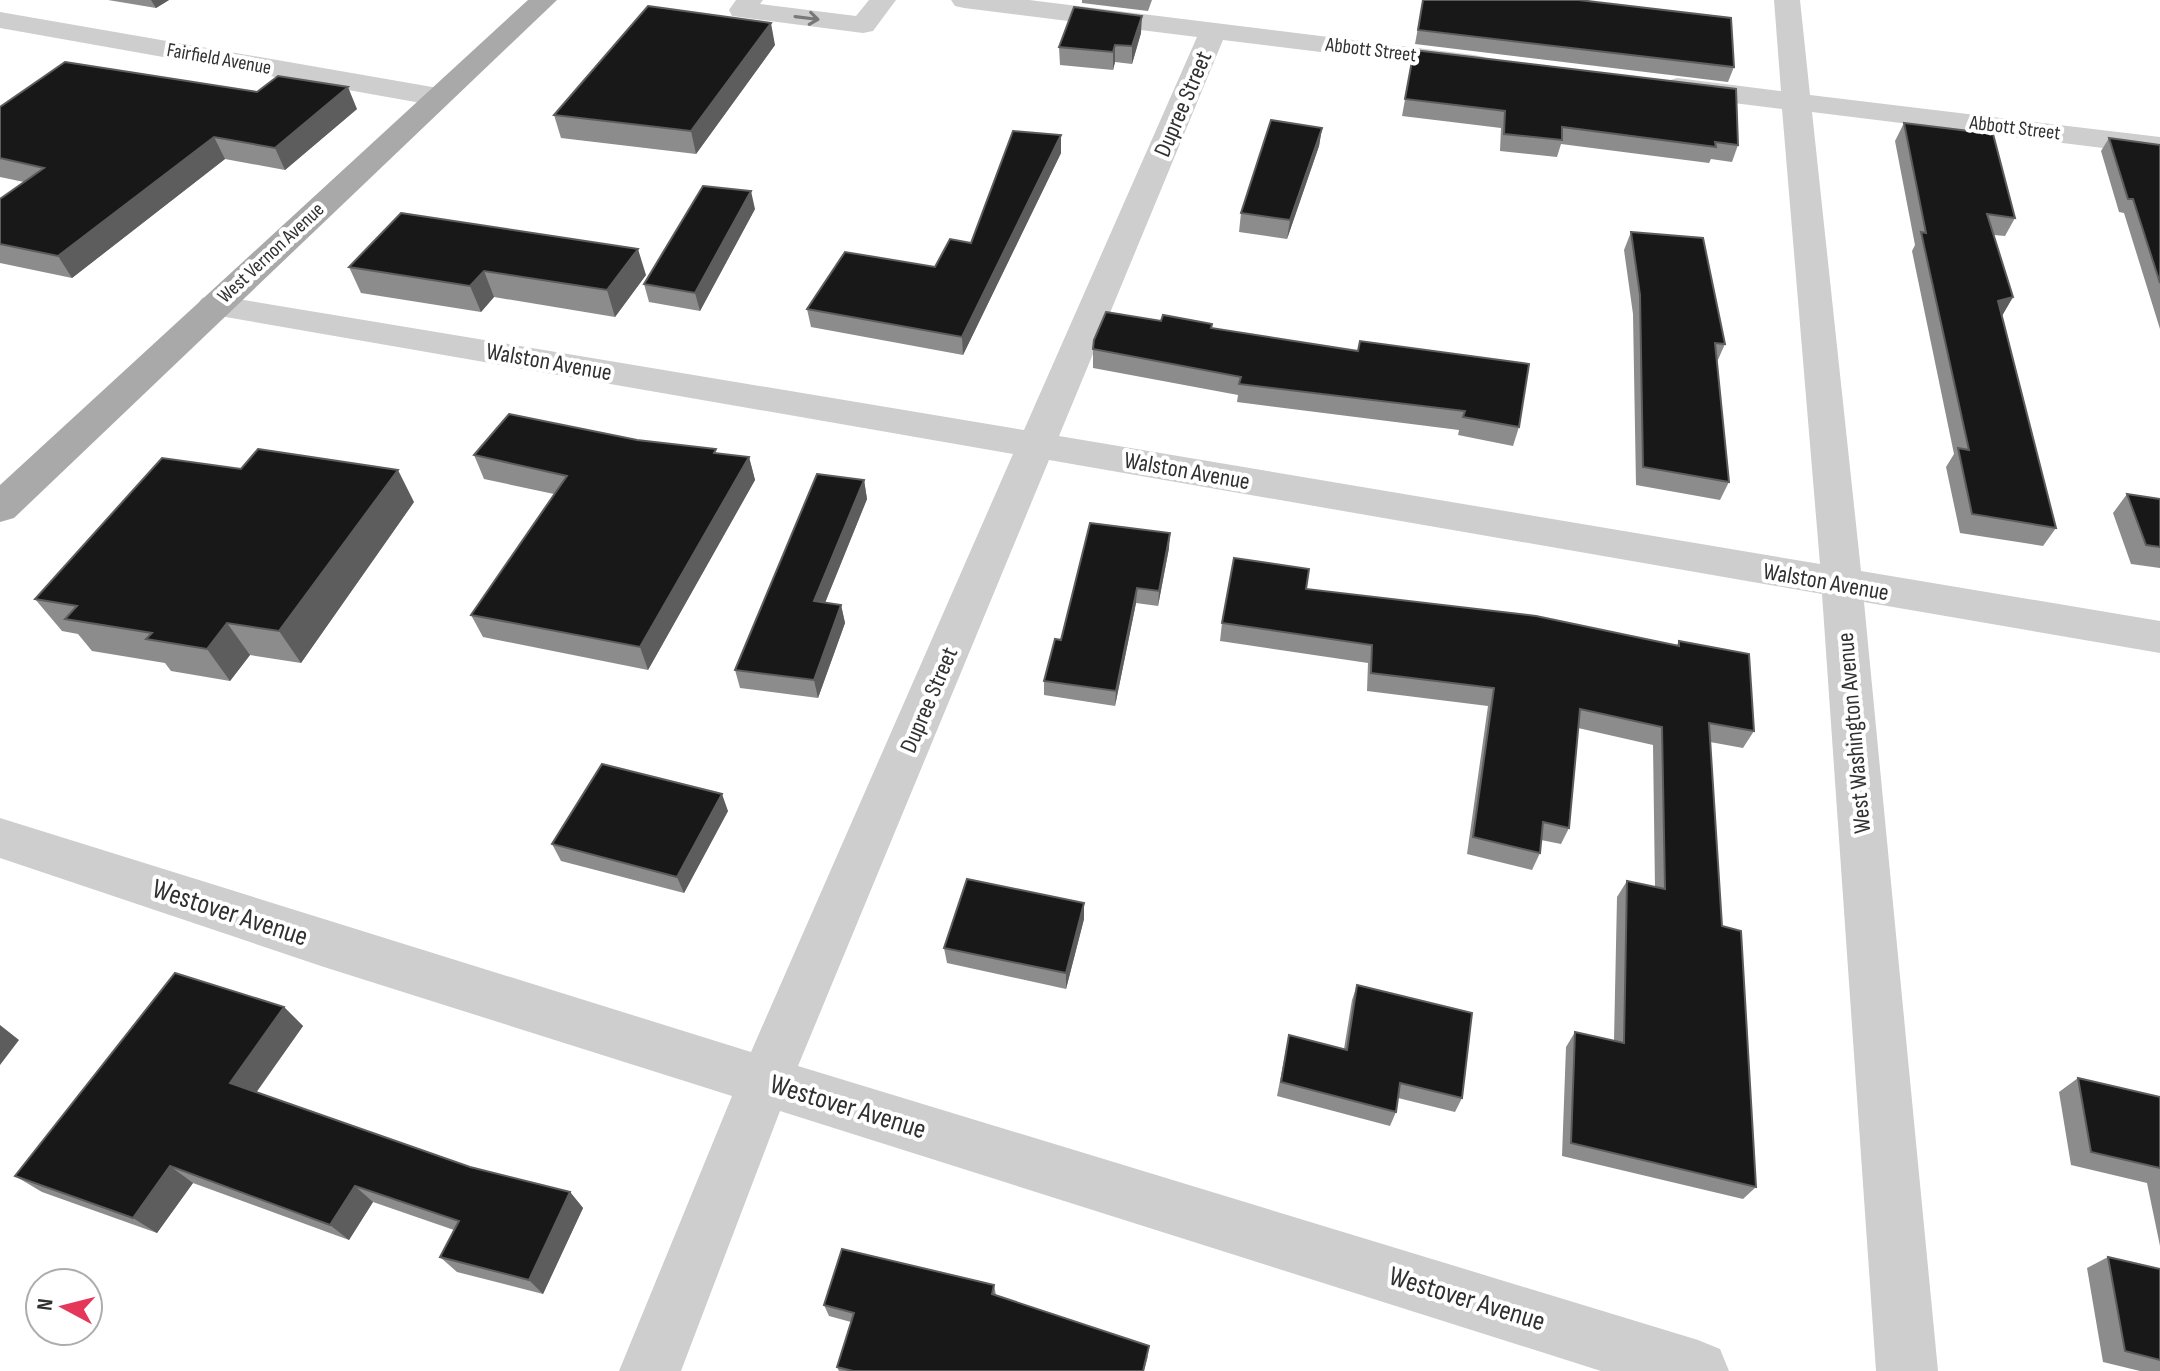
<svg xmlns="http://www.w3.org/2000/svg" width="2160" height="1371" viewBox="0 0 2160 1371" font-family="'Sofia Sans Condensed',sans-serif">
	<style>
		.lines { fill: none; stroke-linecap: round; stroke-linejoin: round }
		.minor { fill: #cecece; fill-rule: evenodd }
		.major { fill: #a9a9a9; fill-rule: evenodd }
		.wall { fill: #8c8c8c }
		.shaded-wall { fill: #5d5d5d }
		.building { fill: #181818; stroke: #5d5d5d; stroke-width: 2 }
		.oneway { stroke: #787878 }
		.labels { text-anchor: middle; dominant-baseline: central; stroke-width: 8; stroke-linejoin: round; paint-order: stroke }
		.far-street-label { font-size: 20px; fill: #313131; stroke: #fff }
		.street-label { font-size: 24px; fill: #313131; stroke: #fff }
		.near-street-label { font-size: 28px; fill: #313131; stroke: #fff }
	</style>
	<rect width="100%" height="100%" fill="#fff"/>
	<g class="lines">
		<!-- minor -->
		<path class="minor" d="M 736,0 L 763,0 L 760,4 L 856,16 L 869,0 L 896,0 L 873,31 L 863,33 L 732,16 L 729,10 Z
			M 951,0 L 1029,0 L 1474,55 L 1484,57 L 1488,63 L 1484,69 L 1474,71 L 1223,40 L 1059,436 L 1820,564 L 1782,109 L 1677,96 L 1667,93 L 1663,87 L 1667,81 L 1677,78 L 1781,91 L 1774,0 L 1800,0 L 1810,95 L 2160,137 L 2160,155 L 1812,112 L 1861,571 L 2160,621 L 2160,653 L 1864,602 L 1938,1371 L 1876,1371 L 1822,594 L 1049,460 L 798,1066 L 1698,1340 L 1720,1349 L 1729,1371 L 1601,1371 L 780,1111 L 681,1371 L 619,1371 L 732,1096 L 324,967 L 0,858 L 0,818 L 751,1052 L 1013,454 L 214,315 L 202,312 L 197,305 L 202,298 L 214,295 L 1024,430 L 1197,37 L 964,8 L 955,6 Z
			M 0,12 L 438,88 L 448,91 L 453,97 L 448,103 L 438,106 L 0,28 Z"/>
		<!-- major -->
		<path class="major" d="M 528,0 L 557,0 L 14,518 L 0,522 L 0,485 Z"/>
	</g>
	<!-- wall -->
	<path class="wall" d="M 108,0 L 169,0 L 156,8 Z
		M 1082,0 L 1152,0 L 1148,11 L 1082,3 Z
		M 1423,0 L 1734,67 L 1728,82 L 1415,44 Z
		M 1141,33 L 1132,64 L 1115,62 L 1113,70 L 1060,65 L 1059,47 Z
		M 775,45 L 696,154 L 561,138 L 554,115 Z
		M 1414,50 L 1738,145 L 1732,162 L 1711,159 L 1709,163 L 1561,144 L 1557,157 L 1500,151 L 1501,128 L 1402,116 Z
		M 0,107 L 357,109 L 285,170 L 225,159 L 72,278 L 0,263 L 0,199 L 24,182 L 0,177 Z
		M 1904,123 L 2015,218 L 2005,236 L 1994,235 L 2013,297 L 2002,315 L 2056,528 L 2043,546 L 1960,533 L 1946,467 L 1954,454 L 1912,251 L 1915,245 L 1895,141 Z
		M 1322,128 L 1319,146 L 1287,239 L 1239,232 L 1241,213 Z
		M 1061,135 L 1061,153 L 963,355 L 811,327 L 807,309 L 935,267 L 971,243 Z
		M 2109,138 L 2160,145 L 2160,329 L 2124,213 L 2119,212 L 2101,151 Z
		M 755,209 L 700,311 L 649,302 L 644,284 Z
		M 1631,232 L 1725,344 L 1717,362 L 1729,482 L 1720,500 L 1636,485 L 1633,314 L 1624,250 Z
		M 349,267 L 646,275 L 615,317 L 494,297 L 481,312 L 361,293 Z
		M 1161,321 L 1212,324 L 1212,328 L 1519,427 L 1513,446 L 1458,435 L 1459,430 L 1237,402 L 1238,395 L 1093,368 L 1093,349 Z
		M 637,440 L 717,454 L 749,457 L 755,480 L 648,670 L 483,637 L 471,615 L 554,494 L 484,479 L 474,455 Z
		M 864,480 L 867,499 L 825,603 L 841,605 L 845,623 L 818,698 L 740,688 L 735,670 Z
		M 2127,494 L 2160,499 L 2160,568 L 2131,564 L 2113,513 Z
		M 414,502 L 301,663 L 250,655 L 230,681 L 171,671 L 165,663 L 92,651 L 78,634 L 62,631 L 35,599 Z
		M 1169,548 L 1158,606 L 1136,603 L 1115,706 L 1044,695 L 1044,681 L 1061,640 Z
		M 1306,589 L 1677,645 L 1679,641 L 1754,731 L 1743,748 L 1710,742 L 1722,926 L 1756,1187 L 1743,1199 L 1562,1156 L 1566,1047 L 1575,1032 L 1614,1041 L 1617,897 L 1627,881 L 1655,887 L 1653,745 L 1578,728 L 1569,828 L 1561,844 L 1541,840 L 1540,853 L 1532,870 L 1467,854 L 1488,706 L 1367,691 L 1368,663 L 1220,641 L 1222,623 Z
		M 728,811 L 684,893 L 561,861 L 552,844 Z
		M 1084,919 L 1066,989 L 947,963 L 944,948 Z
		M 1357,985 L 1462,1098 L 1455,1112 L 1398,1098 L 1396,1112 L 1390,1126 L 1277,1096 L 1289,1035 L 1344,1049 L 1352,1000 Z
		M 284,1007 L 303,1026 L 256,1093 L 470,1167 L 570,1192 L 583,1208 L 543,1294 L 457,1272 L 440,1257 L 454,1230 L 373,1202 L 349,1240 L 193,1183 L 157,1233 L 42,1192 L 15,1176 Z
		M 2078,1078 L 2160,1097 L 2160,1246 L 2147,1183 L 2071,1165 L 2059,1092 Z
		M 2108,1257 L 2160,1269 L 2160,1371 L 2140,1371 L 2103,1362 L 2087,1268 Z
		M 994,1285 L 996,1295 L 1148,1356 L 1144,1371 L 839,1371 L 837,1367 L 851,1322 L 829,1316 L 824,1305 Z"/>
	<!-- shaded-wall -->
	<path class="shaded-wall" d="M 151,0 L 169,0 L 156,8 Z
		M 1142,16 L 1141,33 L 1132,64 L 1132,46 Z
		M 771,23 L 775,45 L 696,154 L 691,131 Z
		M 1115,45 L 1115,62 L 1113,70 L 1113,52 Z
		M 348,87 L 357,109 L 285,170 L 275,148 Z
		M 1322,128 L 1319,146 L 1287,239 L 1290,220 Z
		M 1061,135 L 1061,153 L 963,355 L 962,337 Z
		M 214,137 L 225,159 L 72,278 L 58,256 Z
		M 751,191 L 755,209 L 700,311 L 695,293 Z
		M 638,249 L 646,275 L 615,317 L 607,290 Z
		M 484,271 L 494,297 L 481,312 L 470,286 Z
		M 2013,297 L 2002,316 L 1998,301 Z
		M 749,457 L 755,480 L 648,670 L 640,647 Z
		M 398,470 L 414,502 L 301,663 L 279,631 Z
		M 864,480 L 867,499 L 818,620 L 814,601 Z
		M 1170,533 L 1169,548 L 1158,606 L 1159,591 Z
		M 1137,588 L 1136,603 L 1115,706 L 1116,691 Z
		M 841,605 L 845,623 L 818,698 L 814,680 Z
		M 227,623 L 250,655 L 230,681 L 207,649 Z
		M 722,794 L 728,811 L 684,893 L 677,877 Z
		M 1084,903 L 1084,919 L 1066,989 L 1066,973 Z
		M 284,1007 L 303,1026 L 250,1101 L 230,1083 Z
		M 0,1025 L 19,1040 L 0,1065 Z
		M 170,1166 L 193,1183 L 157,1233 L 133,1218 Z
		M 355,1186 L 373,1202 L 349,1240 L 330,1225 Z
		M 570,1192 L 583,1208 L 543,1294 L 529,1280 Z"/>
	<!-- building -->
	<path class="building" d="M 1423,0 L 1579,0 L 1731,18 L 1734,67 L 1418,30 Z
		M 648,6 L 771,23 L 691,131 L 554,115 Z
		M 1074,7 L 1142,16 L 1132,46 L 1115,45 L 1113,52 L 1059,47 Z
		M 1414,50 L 1736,89 L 1738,145 L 1715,142 L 1716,147 L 1562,127 L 1562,140 L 1504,134 L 1505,111 L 1405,99 Z
		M 65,62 L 257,92 L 278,76 L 348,87 L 275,148 L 214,137 L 58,256 L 0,244 L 0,199 L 44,168 L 0,158 L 0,107 Z
		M 1271,120 L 1322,128 L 1290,220 L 1241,213 Z
		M 1904,123 L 1993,134 L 2015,218 L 1987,214 L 2013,297 L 1998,301 L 2056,528 L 1972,514 L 1958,448 L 1969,450 L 1921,232 L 1926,233 Z
		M 1013,131 L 1061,135 L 962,337 L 807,309 L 845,252 L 935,267 L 950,239 L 971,243 Z
		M 2109,138 L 2160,145 L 2160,283 L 2133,199 L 2128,199 Z
		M 703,186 L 751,191 L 695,293 L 644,284 Z
		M 401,213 L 638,249 L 607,290 L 484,271 L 470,286 L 349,267 Z
		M 1631,232 L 1703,238 L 1725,344 L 1715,343 L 1729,482 L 1643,467 L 1640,295 Z
		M 1106,312 L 1161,321 L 1163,315 L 1212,324 L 1211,328 L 1358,351 L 1360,341 L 1529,364 L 1519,427 L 1463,417 L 1465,411 L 1239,384 L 1241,377 L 1093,349 L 1094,340 Z
		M 509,414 L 637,440 L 716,449 L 714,453 L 749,457 L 640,647 L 471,615 L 567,476 L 474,455 Z
		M 258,449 L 398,470 L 279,631 L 227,623 L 207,649 L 146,639 L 152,633 L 65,619 L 77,606 L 35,599 L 162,458 L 241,469 Z
		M 817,474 L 864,480 L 814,601 L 841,605 L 814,680 L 735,670 Z
		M 2127,494 L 2160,499 L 2160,547 L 2146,545 Z
		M 1090,523 L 1170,533 L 1159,591 L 1137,588 L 1116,691 L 1044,681 L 1055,639 L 1061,640 Z
		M 1234,558 L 1309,569 L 1306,589 L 1536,616 L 1679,646 L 1679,641 L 1749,654 L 1754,731 L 1709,723 L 1722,926 L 1741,931 L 1756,1187 L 1571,1143 L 1575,1032 L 1624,1043 L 1627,881 L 1665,889 L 1662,727 L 1580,709 L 1569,828 L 1543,822 L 1540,853 L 1473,837 L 1494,688 L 1371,673 L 1372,645 L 1222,623 Z
		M 602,764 L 722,794 L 677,877 L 552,844 Z
		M 967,879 L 1084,903 L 1066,973 L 944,948 Z
		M 175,973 L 284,1007 L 230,1083 L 470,1167 L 570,1192 L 529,1280 L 440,1257 L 459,1221 L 355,1186 L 330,1225 L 170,1166 L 133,1218 L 15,1176 Z
		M 1357,985 L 1472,1013 L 1462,1098 L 1400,1083 L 1396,1112 L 1281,1082 L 1289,1035 L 1347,1050 Z
		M 2078,1078 L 2160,1097 L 2160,1168 L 2091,1152 Z
		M 842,1249 L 994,1285 L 992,1294 L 1149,1346 L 1143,1371 L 853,1371 L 837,1367 L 854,1313 L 824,1305 Z
		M 2108,1257 L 2160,1269 L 2160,1360 L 2125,1351 Z"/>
	<!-- one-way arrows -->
	<defs><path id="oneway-shaft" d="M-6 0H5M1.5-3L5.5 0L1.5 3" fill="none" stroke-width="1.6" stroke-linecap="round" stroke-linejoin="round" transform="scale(2)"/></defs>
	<use class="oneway" href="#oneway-shaft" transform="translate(807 18) rotate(7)"/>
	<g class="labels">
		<!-- far-street labels -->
		<g class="far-street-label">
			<text transform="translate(1371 50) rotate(7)">Abbott Street</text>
			<text transform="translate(219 59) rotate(10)">Fairfield Avenue</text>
			<text transform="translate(2015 128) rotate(7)">Abbott Street</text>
			<text transform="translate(271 253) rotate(-43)">West Vernon Avenue</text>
		</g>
		<!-- street labels -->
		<g class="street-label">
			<text transform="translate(1183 104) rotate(-67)">Dupree Street</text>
			<text transform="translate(549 362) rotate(10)">Walston Avenue</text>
			<text transform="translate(1187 471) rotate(10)">Walston Avenue</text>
			<text transform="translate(1826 582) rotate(10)">Walston Avenue</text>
			<text transform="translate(929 700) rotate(-67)">Dupree Street</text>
			<text transform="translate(1854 733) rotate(-95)">West Washington Avenue</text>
		</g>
		<!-- near-street labels -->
		<g class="near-street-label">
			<text transform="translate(230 913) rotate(18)">Westover Avenue</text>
			<text transform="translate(848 1107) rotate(17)">Westover Avenue</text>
			<text transform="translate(1467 1299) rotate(17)">Westover Avenue</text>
		</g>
	</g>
	<!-- north arrow -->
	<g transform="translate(64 1307) rotate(277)"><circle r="38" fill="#ffffff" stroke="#adadad" stroke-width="2"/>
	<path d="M0-6L14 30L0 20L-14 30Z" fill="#e53759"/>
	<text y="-12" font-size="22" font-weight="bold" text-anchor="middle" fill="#313131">N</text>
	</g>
</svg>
